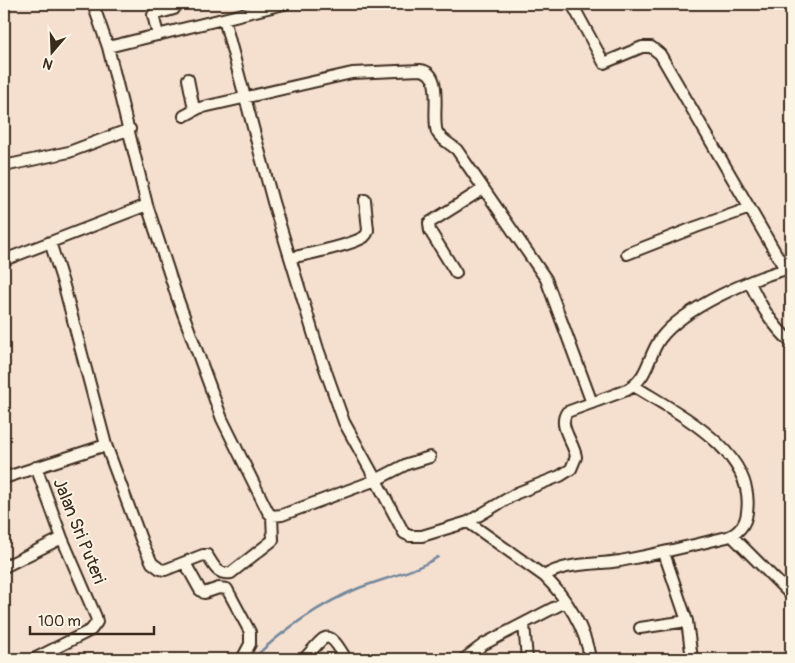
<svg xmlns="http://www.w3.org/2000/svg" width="795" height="663" viewBox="0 0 795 663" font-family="Pangolin,sans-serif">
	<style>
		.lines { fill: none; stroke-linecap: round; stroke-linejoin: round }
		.stream { stroke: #72889d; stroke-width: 2.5 }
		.minor-casing { stroke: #3b2a1e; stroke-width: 14 }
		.minor { stroke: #fcf5e5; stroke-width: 10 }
		.labels { text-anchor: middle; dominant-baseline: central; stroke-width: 4; stroke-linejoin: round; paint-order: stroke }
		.street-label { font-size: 18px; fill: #3b2a1e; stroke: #fcf5e5 }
	</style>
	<rect width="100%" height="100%" fill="#f5e0cf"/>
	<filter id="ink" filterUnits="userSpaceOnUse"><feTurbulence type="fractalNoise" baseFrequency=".02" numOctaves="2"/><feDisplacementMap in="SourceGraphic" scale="10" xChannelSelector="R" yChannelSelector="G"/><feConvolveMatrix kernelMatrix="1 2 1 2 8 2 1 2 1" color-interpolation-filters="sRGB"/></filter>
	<g filter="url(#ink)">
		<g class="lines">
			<!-- stream -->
			<path class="stream" d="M 253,659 C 281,631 322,603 359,588 C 385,578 414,572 438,557"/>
			<!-- minor casing -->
			<g class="minor-casing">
				<path id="minor" d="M 93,4 L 108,47 L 147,205 L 177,297 L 222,419 L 268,512 L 272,516 L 282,515 L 376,480 L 404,533 L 410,536 L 422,536 L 468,522 L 517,493 L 560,476 L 571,469 L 576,457 C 574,442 557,426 567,412 L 627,390 C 649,377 647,358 660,339 C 683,308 754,277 791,268
					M 572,4 L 604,63 L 642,47 L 651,47 L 660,54 L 785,269
					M 224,19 L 273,202 L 318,349 L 344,422 L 376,480 L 407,464 L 430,457
					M 158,35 L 153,15 L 174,9
					M 108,47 L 284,4
					M 188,79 L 194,109
					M 184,116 L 199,108 L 352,73 L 420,70 C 445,72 431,116 437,132 C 441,140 451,144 457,150 L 546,279 L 592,403
					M 4,166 L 69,152 L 130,129
					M 50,242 L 64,286 L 106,445 L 142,542 L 152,563 L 160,569 L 165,570 L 203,555 L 207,555 C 214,566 217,575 231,573 L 273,540 L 272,516
					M 627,254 L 696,227 L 750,208
					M 290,258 C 308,254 350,246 364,237 C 367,234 367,234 368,230 L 365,200
					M 4,260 L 147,205
					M 456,273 L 430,231 L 429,223 L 483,189
					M 750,283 C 761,306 772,325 791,342
					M 4,478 L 106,445
					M 468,522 L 544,576 C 566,597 586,629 590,659
					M 732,536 L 791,595
					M 664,553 L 687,621 L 692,659
					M 185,563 L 200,590 L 204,593 L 219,588 L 227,589 L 250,632 L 250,644 L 242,659
					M 4,567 L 62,538
					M 544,576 C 567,562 594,565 620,561 C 656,554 691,546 727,537 C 738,534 746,524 747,512 C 756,451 677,413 634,386
					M 524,624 L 527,659
					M 640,628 L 687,621
					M 34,659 L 91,630 L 97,622 L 96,617 L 62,538 L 36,467
					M 304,659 C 326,636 326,625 346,659
					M 464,659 L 484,644 L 565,602"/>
			</g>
			<!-- minor -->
			<use href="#minor" class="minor"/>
		</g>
	</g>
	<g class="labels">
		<!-- street labels -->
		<g class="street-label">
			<text transform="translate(79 531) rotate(68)">Jalan Sri Puteri</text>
		</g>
	</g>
	<!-- margin -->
	<rect width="795" height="663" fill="none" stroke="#fcf5e5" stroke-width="20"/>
	<rect x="10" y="10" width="775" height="643" fill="none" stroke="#3b2a1e" stroke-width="2" filter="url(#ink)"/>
	<!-- north arrow -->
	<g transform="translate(52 52) rotate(199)" stroke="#fcf5e5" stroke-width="4" paint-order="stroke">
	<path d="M0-4L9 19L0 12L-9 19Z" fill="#3b2a1e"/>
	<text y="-8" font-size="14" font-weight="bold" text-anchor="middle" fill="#3b2a1e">N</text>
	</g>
	<!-- scale -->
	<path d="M30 626v8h124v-8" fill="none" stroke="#3b2a1e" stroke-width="2.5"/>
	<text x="38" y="626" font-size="15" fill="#3b2a1e" stroke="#fcf5e5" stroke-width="4" paint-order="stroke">100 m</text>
</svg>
